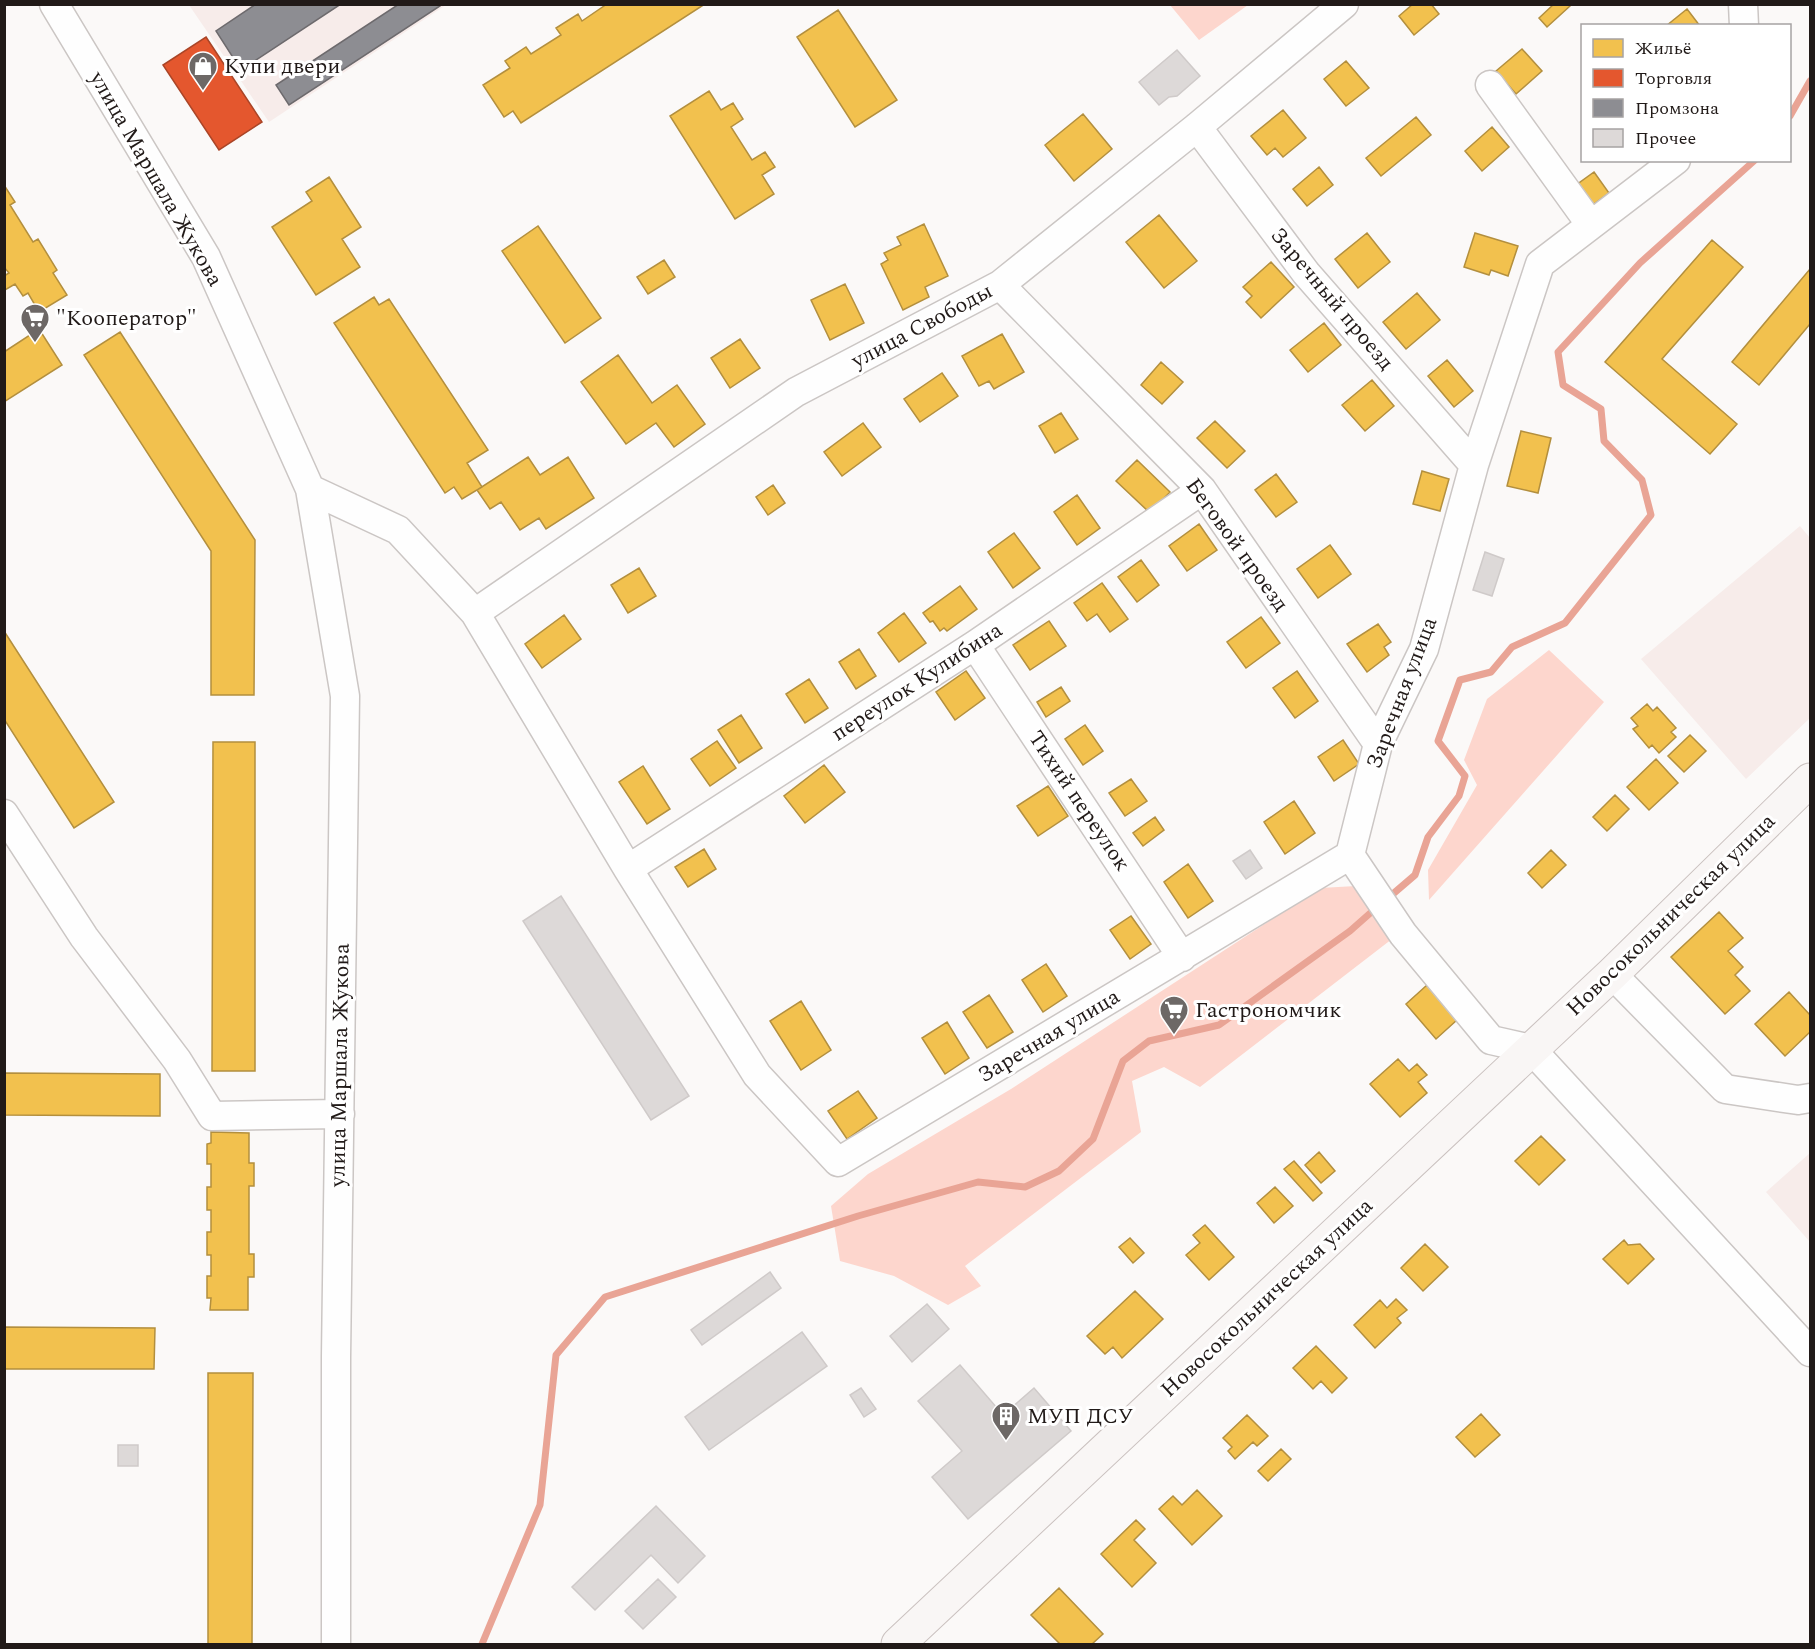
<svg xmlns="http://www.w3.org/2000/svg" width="1815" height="1649" viewBox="0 0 1815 1649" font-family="Spectral,serif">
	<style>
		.built { fill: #f7ecea }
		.green { fill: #fdd6cd }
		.homes { fill: #f2c14e; stroke: #b38f3e; stroke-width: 1.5 }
		.shops { fill: #e4572e; stroke: #aa4527; stroke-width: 1.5 }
		.industry { fill: #8d8d92; stroke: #6d6a6d; stroke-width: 1.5 }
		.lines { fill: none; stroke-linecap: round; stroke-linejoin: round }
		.stream { stroke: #e9a495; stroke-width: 7 }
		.building { fill: #ddd9d8; stroke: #cfcac9; stroke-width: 1.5 }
		.minor-casing { stroke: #cbc6c4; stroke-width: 31 }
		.major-casing { stroke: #cac1bf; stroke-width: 35 }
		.minor { stroke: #fefefe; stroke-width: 28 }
		.major { stroke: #f9f6f5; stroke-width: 33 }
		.labels { text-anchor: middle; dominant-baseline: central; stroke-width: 6; stroke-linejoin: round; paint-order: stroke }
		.poi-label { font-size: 22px; fill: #211a18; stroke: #fff; text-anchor: start }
		.street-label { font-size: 22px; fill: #211a18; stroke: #fff }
	</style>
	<rect width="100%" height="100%" fill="#fbf9f8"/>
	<!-- built -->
	<path class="built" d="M 189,5 L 446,5 L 269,122 Z
		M 1800,526 L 1810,538 L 1810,718 L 1746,779 L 1641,659 Z
		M 1810,1153 L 1810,1242 L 1766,1192 Z"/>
	<!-- green -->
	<path class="green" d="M 1170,5 L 1248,5 L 1199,40 Z
		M 1549,650 L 1604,702 L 1429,900 L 1428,870 L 1477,785 L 1464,760 L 1487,699 Z
		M 1356,886 L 1392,939 L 1200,1087 L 1164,1067 L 1132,1081 L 1141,1132 L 965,1266 L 981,1286 L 948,1305 L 894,1276 L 840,1261 L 831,1206 L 868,1174 L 1011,1089 L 1320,888 Z"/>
	<!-- homes -->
	<path class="homes" d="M 607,4 L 705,4 L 521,123 L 513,111 L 504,117 L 483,85 L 510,68 L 505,61 L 526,47 L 531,54 L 561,35 L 556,28 L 578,14 L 582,21 Z
		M 1413,4 L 1431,4 L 1439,14 L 1414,35 L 1399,16 Z
		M 1554,4 L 1568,4 L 1570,6 L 1547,27 L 1539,18 Z
		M 1687,9 L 1700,26 L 1666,26 Z
		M 838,10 L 897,100 L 855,127 L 797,37 Z
		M 1522,49 L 1542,71 L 1516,94 L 1496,71 Z
		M 1346,61 L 1369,88 L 1346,106 L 1324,79 Z
		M 709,91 L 721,110 L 733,103 L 743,119 L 731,127 L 752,160 L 765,152 L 775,167 L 762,175 L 774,194 L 735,219 L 670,116 Z
		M 1283,110 L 1306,138 L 1283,157 L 1275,148 L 1267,155 L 1251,136 Z
		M 1083,114 L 1112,149 L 1074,181 L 1045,145 Z
		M 1416,117 L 1431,135 L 1381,176 L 1366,158 Z
		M 1492,127 L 1509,147 L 1482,171 L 1465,151 Z
		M 1319,167 L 1333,185 L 1307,206 L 1293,189 Z
		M 1594,172 L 1609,193 L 1587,209 L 1572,188 Z
		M 329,177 L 361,227 L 342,239 L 360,267 L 316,295 L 272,227 L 312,201 L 306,192 Z
		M 4,185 L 15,202 L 10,205 L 33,242 L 38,239 L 57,270 L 53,273 L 67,295 L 39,312 L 28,293 L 23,296 L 15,284 L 5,290 L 4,288 L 4,276 L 9,273 L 4,267 Z
		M 1159,215 L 1197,261 L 1164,288 L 1126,242 Z
		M 924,224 L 948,276 L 925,287 L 929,297 L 903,310 L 881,264 L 888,260 L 884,253 L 901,245 L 897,237 Z
		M 538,226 L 601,318 L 565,343 L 502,251 Z
		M 1367,233 L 1390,262 L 1358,288 L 1335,259 Z
		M 1475,233 L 1518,246 L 1508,276 L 1491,270 L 1489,275 L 1464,267 Z
		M 1712,240 L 1743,267 L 1662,359 L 1737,424 L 1710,454 L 1605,362 Z
		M 664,260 L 675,277 L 648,294 L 637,277 Z
		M 1271,262 L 1294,287 L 1261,318 L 1246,302 L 1252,296 L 1243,287 Z
		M 1810,269 L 1810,324 L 1759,385 L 1732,362 Z
		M 845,284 L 864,323 L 830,340 L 811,300 Z
		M 1417,293 L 1440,320 L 1406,349 L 1383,322 Z
		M 374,297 L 379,305 L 389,299 L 488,450 L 467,463 L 482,487 L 462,499 L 454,487 L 445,493 L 334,323 Z
		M 1324,323 L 1341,345 L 1308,372 L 1290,350 Z
		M 39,329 L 62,365 L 4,402 L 4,352 Z
		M 120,332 L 255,540 L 254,695 L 211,695 L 211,551 L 84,355 Z
		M 1002,334 L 1024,372 L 994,389 L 989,381 L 979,386 L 962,356 Z
		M 740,339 L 760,368 L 730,388 L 711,358 Z
		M 618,355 L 652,403 L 677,385 L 705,424 L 674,447 L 656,423 L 626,444 L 581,382 Z
		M 1447,360 L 1473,391 L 1454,407 L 1428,376 Z
		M 1161,362 L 1183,382 L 1162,404 L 1141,385 Z
		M 942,373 L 958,396 L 920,422 L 904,399 Z
		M 1372,380 L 1394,406 L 1365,431 L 1342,405 Z
		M 1061,413 L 1078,439 L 1055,453 L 1039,426 Z
		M 1215,421 L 1245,451 L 1227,468 L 1197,438 Z
		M 863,423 L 881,447 L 842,476 L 824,452 Z
		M 1521,431 L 1551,438 L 1538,493 L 1507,486 Z
		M 528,457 L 540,475 L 568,457 L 594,498 L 546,529 L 539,518 L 520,530 L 501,502 L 490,509 L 477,490 Z
		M 1137,460 L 1170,492 L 1150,513 L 1116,481 Z
		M 1422,471 L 1449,479 L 1440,511 L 1413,504 Z
		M 1276,474 L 1297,502 L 1276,517 L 1255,490 Z
		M 773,485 L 785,503 L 768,515 L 756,497 Z
		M 1077,495 L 1100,528 L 1077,545 L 1054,512 Z
		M 1199,524 L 1217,550 L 1187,571 L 1169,546 Z
		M 1014,533 L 1040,568 L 1013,588 L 988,552 Z
		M 1330,545 L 1351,574 L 1318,598 L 1297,569 Z
		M 1141,560 L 1159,585 L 1137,602 L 1118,577 Z
		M 639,568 L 656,596 L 628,613 L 611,585 Z
		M 1102,583 L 1128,619 L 1110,632 L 1097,614 L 1087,621 L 1074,603 Z
		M 960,586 L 977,609 L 947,631 L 944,628 L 940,631 L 933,621 L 930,622 L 923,613 Z
		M 904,613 L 926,643 L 899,662 L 878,633 Z
		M 564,615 L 581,639 L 542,668 L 525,644 Z
		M 1261,617 L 1280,643 L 1246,668 L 1227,642 Z
		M 1049,621 L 1066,646 L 1030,670 L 1013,645 Z
		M 1378,624 L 1391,642 L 1384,647 L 1389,655 L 1367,672 L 1347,644 Z
		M 4,631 L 114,802 L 74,828 L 4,719 Z
		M 859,649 L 876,676 L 856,689 L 839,662 Z
		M 966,671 L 985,698 L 955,720 L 936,692 Z
		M 1297,671 L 1318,701 L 1295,718 L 1273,688 Z
		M 809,679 L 828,708 L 805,723 L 786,694 Z
		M 1061,687 L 1070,701 L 1046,717 L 1037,702 Z
		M 1647,704 L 1653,711 L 1657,707 L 1676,728 L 1671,732 L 1676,737 L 1659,753 L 1652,745 L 1649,748 L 1633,729 L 1638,726 L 1631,718 Z
		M 741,715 L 762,748 L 739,763 L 718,730 Z
		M 1085,725 L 1103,751 L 1083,765 L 1065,739 Z
		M 1690,735 L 1706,751 L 1684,772 L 1668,756 Z
		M 1343,740 L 1359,764 L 1334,781 L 1318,757 Z
		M 717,741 L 736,768 L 710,786 L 691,759 Z
		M 213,742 L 255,742 L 255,1071 L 212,1071 Z
		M 1656,759 L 1678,783 L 1649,810 L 1627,787 Z
		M 824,765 L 845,792 L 805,823 L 784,796 Z
		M 643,766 L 670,809 L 647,824 L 619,782 Z
		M 1131,779 L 1147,801 L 1125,816 L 1109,793 Z
		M 1048,786 L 1068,816 L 1038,836 L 1017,806 Z
		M 1615,795 L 1629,809 L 1607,831 L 1593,817 Z
		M 1294,801 L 1315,833 L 1285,854 L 1264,822 Z
		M 1155,817 L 1164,830 L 1143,846 L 1133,833 Z
		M 704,849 L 716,869 L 688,887 L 675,867 Z
		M 1551,850 L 1566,865 L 1542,888 L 1528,873 Z
		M 1188,864 L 1213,901 L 1188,918 L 1164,882 Z
		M 1719,912 L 1743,938 L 1728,951 L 1743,967 L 1735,975 L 1750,991 L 1725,1014 L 1671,957 Z
		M 1131,916 L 1151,944 L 1130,959 L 1110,930 Z
		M 1046,964 L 1067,996 L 1043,1012 L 1022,980 Z
		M 1427,985 L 1457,1020 L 1436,1039 L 1406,1004 Z
		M 1789,992 L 1810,1015 L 1810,1032 L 1785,1056 L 1755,1024 Z
		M 989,995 L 1013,1032 L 987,1048 L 963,1012 Z
		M 801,1001 L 831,1050 L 801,1070 L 770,1021 Z
		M 947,1022 L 969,1058 L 945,1074 L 922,1038 Z
		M 1398,1059 L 1409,1071 L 1417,1064 L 1427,1075 L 1418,1082 L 1427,1093 L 1400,1117 L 1370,1084 Z
		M 4,1073 L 160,1074 L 160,1116 L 4,1115 Z
		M 858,1091 L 877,1118 L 847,1139 L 828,1111 Z
		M 211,1132 L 249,1133 L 249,1163 L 254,1163 L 254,1186 L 249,1186 L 249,1254 L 254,1254 L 254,1277 L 248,1277 L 248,1310 L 210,1310 L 211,1298 L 207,1298 L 207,1276 L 211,1276 L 211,1255 L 207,1255 L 207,1232 L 211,1232 L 211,1210 L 207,1210 L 207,1187 L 211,1187 L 211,1164 L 207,1164 L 207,1144 L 211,1143 Z
		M 1541,1136 L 1565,1160 L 1539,1185 L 1515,1161 Z
		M 1319,1152 L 1335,1171 L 1321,1183 L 1305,1165 Z
		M 1294,1161 L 1322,1193 L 1313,1201 L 1284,1169 Z
		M 1275,1187 L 1293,1206 L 1274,1223 L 1257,1203 Z
		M 1205,1225 L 1234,1257 L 1209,1280 L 1186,1255 L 1200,1243 L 1193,1235 Z
		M 1130,1238 L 1144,1253 L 1133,1263 L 1119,1247 Z
		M 1624,1240 L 1628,1245 L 1640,1244 L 1654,1259 L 1628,1284 L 1603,1259 Z
		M 1425,1244 L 1448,1267 L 1423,1291 L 1401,1268 Z
		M 1135,1291 L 1163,1319 L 1122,1358 L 1113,1347 L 1105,1354 L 1087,1336 Z
		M 1396,1299 L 1407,1310 L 1397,1318 L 1401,1323 L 1375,1348 L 1354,1325 L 1380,1300 L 1387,1308 Z
		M 4,1327 L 155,1328 L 154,1369 L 4,1369 Z
		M 1316,1346 L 1347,1378 L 1332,1393 L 1321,1381 L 1313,1389 L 1293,1368 Z
		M 208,1373 L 253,1373 L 252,1644 L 208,1644 Z
		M 1481,1414 L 1500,1435 L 1475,1457 L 1456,1437 Z
		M 1247,1415 L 1268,1436 L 1257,1446 L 1253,1442 L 1235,1459 L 1228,1451 L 1232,1447 L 1223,1438 Z
		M 1281,1449 L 1291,1459 L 1268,1481 L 1258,1471 Z
		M 1197,1490 L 1222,1516 L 1192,1545 L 1159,1509 L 1173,1496 L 1182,1505 Z
		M 1136,1520 L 1145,1529 L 1134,1540 L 1156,1563 L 1132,1587 L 1101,1554 Z
		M 1059,1588 L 1103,1634 L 1092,1644 L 1060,1644 L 1031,1615 Z"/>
	<!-- shops -->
	<path class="shops" d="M 206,37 L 262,122 L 219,150 L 163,65 Z"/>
	<!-- industry -->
	<path class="industry" d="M 256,4 L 341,4 L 241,70 L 216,31 Z
		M 399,4 L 443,4 L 289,105 L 276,85 Z"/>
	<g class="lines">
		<!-- stream -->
		<path class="stream" d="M 1790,116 L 1810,81
			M 1387,899 L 1415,875 L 1428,837 L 1459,796 L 1465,776 L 1438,741 L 1460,680 L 1491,672 L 1512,647 L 1565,623 L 1651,515 L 1642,480 L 1604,441 L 1601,409 L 1563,385 L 1558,352 L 1640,263 L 1755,160
			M 482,1644 L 540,1505 L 556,1355 L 605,1297 L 858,1216 L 978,1182 L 1025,1187 L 1059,1171 L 1093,1139 L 1123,1061 L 1149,1041 L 1219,1025 L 1350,931 L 1376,908"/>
	</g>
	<!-- building -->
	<path class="building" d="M 1177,50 L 1200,76 L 1177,96 L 1169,97 L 1159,105 L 1139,82 Z
		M 1485,552 L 1504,559 L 1492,596 L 1473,590 Z
		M 1250,850 L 1262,868 L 1246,879 L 1233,861 Z
		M 561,896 L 689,1096 L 651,1120 L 523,921 Z
		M 770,1272 L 781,1288 L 702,1345 L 691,1330 Z
		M 927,1304 L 949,1329 L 912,1362 L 890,1336 Z
		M 802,1332 L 827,1366 L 709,1450 L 685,1417 Z
		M 960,1365 L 1003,1415 L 1034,1388 L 1071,1431 L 968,1519 L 932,1477 L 962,1451 L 918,1401 Z
		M 861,1388 L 876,1409 L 864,1417 L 850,1395 Z
		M 118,1445 L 138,1445 L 138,1466 L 118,1466 Z
		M 656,1506 L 705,1556 L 678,1583 L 651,1555 L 595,1610 L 572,1587 Z
		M 658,1579 L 676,1597 L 643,1629 L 625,1611 Z"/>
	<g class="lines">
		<!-- minor casing -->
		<g class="minor-casing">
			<path id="minor" d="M 54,4 L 206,257 L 310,489 L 345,696 L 336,1357 L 336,1644
				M 1743,4 L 1744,26
				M 1490,85 L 1591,225
				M 1197,127 L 1306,273 L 1474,465
				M 1000,285 L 1202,490 L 1378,744
				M 310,489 L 398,530 L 475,613 L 628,869 L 757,1075 L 838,1162 L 1350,855 L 1378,744 L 1424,649 L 1474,465 L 1540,264 L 1676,160
				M 475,613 L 796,392 L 1000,285 L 1197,127 L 1344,4
				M 975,645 L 1182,957
				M 4,814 L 84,937 L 177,1060 L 212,1116 L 340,1114
				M 1350,855 L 1403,934 L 1491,1040 L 1531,1049 L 1810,1352
				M 628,869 L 975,645 L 1202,490
				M 1612,974 L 1725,1089 L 1798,1100 L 1810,1098"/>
		</g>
		<!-- major casing -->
		<g class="major-casing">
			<path id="major" d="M 898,1644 L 1612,974 L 1810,780"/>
		</g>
		<!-- minor -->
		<use href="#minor" class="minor"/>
		<!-- major -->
		<use href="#major" class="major"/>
	</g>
	<!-- icons -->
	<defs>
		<g id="shop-pin" transform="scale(1.5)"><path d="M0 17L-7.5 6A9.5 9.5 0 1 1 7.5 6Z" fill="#6d6866" stroke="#fff"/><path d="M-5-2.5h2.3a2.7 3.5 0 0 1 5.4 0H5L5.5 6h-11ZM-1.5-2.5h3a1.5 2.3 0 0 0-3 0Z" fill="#fff"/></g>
		<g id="supermarket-pin" transform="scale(1.5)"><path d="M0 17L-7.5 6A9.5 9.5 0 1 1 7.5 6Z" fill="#6d6866" stroke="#fff"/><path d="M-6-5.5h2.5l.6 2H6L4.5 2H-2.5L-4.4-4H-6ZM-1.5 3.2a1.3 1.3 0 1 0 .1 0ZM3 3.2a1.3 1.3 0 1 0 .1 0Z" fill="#fff"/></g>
		<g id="building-pin" transform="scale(1.5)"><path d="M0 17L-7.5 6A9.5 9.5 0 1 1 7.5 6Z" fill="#6d6866" stroke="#fff"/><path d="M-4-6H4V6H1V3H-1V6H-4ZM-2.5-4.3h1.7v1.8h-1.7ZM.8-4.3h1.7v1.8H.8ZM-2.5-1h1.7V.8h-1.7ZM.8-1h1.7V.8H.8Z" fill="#fff"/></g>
	</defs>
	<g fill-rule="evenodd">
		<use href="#shop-pin" x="203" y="66"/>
		<use href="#supermarket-pin" x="35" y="318"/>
		<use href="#supermarket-pin" x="1174" y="1010"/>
		<use href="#building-pin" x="1006" y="1416"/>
	</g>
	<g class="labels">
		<!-- poi labels -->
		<g class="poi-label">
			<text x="224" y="66">Купи двери</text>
			<text x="56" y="318">"Кооператор"</text>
			<text x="1195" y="1010">Гастрономчик</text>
			<text x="1027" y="1416">МУП ДСУ</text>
		</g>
		<!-- street labels -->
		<g class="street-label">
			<text transform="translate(156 179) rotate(60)">улица Маршала Жукова</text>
			<text transform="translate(1332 299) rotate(50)">Заречный проезд</text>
			<text transform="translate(922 326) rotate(-28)">улица Свободы</text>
			<text transform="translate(1237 545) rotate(54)">Беговой проезд</text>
			<text transform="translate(917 682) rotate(-33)">переулок Кулибина</text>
			<text transform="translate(1402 693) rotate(-69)">Заречная улица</text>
			<text transform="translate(1079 801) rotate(56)">Тихий переулок</text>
			<text transform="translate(1671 915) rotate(-44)">Новосокольническая улица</text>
			<text transform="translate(1049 1036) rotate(-31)">Заречная улица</text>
			<text transform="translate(340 1065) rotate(-89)">улица Маршала Жукова</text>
			<text transform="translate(1267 1298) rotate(-43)">Новосокольническая улица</text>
		</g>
	</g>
	<!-- border -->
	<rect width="1815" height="1649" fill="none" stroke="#211a18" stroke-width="12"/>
	<!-- legend -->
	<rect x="1581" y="24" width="210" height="138" fill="#ffffff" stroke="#a6a3a3" stroke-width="1.5"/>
	<rect x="1593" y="39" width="30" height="18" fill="#f2c14e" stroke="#a6a3a3" stroke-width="1.5"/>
	<text x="1635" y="54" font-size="18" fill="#211a18">Жильё</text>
	<rect x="1593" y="69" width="30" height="18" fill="#e4572e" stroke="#a6a3a3" stroke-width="1.5"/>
	<text x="1635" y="84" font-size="18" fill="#211a18">Торговля</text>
	<rect x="1593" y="99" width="30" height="18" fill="#8d8d92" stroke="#a6a3a3" stroke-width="1.5"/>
	<text x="1635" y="114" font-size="18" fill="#211a18">Промзона</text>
	<rect x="1593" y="129" width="30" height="18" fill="#ddd9d8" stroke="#a6a3a3" stroke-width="1.5"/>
	<text x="1635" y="144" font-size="18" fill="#211a18">Прочее</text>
</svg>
